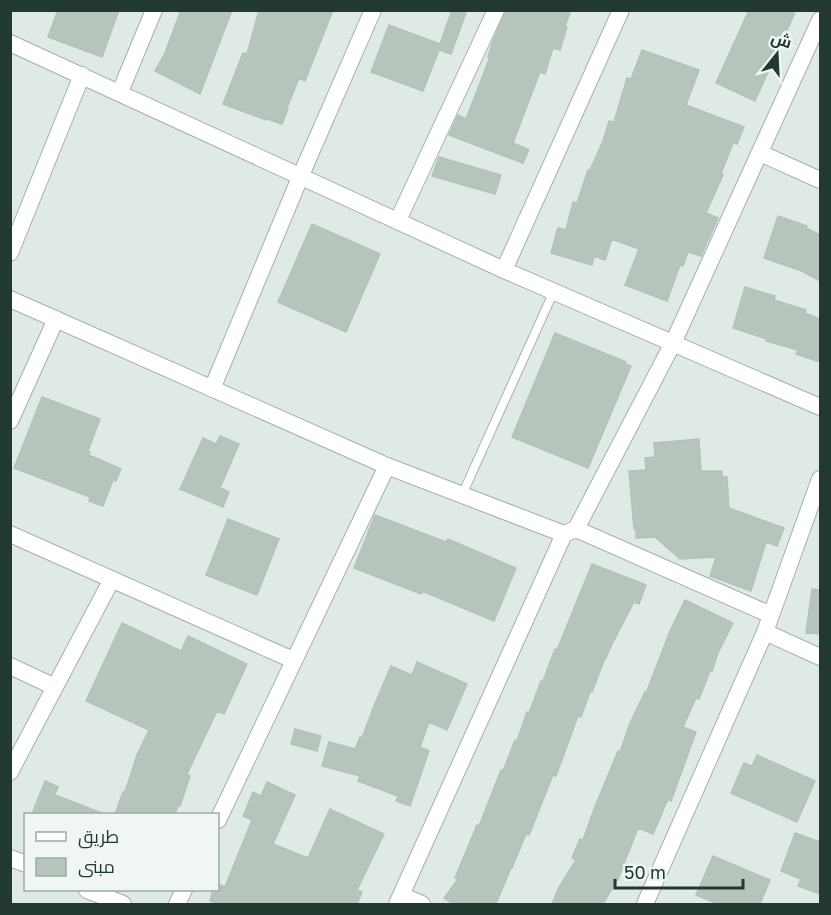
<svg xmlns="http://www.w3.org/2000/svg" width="831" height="915" viewBox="0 0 831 915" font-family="'Golos Text',Cairo,sans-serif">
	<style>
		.building { fill: #b6c4bc; stroke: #b3c3ba; stroke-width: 1.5 }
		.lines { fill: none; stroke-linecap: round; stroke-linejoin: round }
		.lane-casing { stroke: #a3b1aa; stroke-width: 10 }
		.street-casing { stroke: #a3b1aa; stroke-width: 18 }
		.lane { stroke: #fff; stroke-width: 8 }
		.street { stroke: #fff; stroke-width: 16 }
	</style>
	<rect width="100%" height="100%" fill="#e0eae4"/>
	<!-- building -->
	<path class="building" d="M 58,10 L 119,10 L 102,57 L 48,37 Z
		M 181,10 L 232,10 L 200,94 L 155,71 L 165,53 Z
		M 259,10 L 333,10 L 305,81 L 299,78 L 287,108 L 288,109 L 282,124 L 267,119 L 266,120 L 223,104 L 243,53 L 247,54 Z
		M 452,10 L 467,10 L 451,54 L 439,50 L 423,91 L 371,72 L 389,25 L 440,44 Z
		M 506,10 L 571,10 L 565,26 L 567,27 L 560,50 L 553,48 L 545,74 L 540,72 L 513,143 L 529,150 L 523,163 L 449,135 L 458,115 L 466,119 L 490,57 L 488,57 L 492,43 Z
		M 749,10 L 796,10 L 755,101 L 716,83 Z
		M 642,50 L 699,70 L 686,105 L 744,127 L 737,144 L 733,143 L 721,174 L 723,175 L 706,213 L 718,218 L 701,256 L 688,252 L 683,266 L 680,265 L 667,301 L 625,285 L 639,249 L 612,239 L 605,260 L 594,256 L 592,265 L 551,253 L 558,228 L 566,230 L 573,202 L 577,203 L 588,170 L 590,170 L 603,141 L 609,121 L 614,122 L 627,78 L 631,79 Z
		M 439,157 L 501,175 L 495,194 L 432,176 Z
		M 778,216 L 807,226 L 806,228 L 820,235 L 820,281 L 802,271 L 764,258 Z
		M 312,224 L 380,254 L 346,332 L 278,302 Z
		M 745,287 L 775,296 L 774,300 L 806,310 L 805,313 L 820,319 L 820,362 L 796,354 L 798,350 L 766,341 L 767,339 L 733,328 Z
		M 555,333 L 626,362 L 625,364 L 631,366 L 588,468 L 512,437 Z
		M 42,397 L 100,419 L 88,451 L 90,452 L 89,455 L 121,469 L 116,481 L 113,480 L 103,506 L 89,501 L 90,497 L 14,468 Z
		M 220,436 L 239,444 L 220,488 L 229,492 L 223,507 L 180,489 L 203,438 L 216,444 Z
		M 699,439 L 701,471 L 722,471 L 722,477 L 727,477 L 729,508 L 784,528 L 777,546 L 766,542 L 751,591 L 710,576 L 716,557 L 680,559 L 655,537 L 636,538 L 636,529 L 634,529 L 629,471 L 646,470 L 645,458 L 655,457 L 654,443 Z
		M 375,515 L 446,542 L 448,539 L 516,568 L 494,621 L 422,591 L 421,594 L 354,568 Z
		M 228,519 L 279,539 L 257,595 L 206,575 Z
		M 592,564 L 646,585 L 639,604 L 634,602 L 611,646 L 606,658 L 605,658 L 592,692 L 590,692 L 581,717 L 578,716 L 556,776 L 553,775 L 529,835 L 526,834 L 512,868 L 511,868 L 497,901 L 494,904 L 453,904 L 444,898 L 458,879 L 455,878 L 477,825 L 479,826 L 501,770 L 503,771 L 515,740 L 517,741 L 527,712 L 529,713 L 541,681 L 543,681 L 555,649 L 557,650 Z
		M 812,589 L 820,590 L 820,634 L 806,633 Z
		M 685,600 L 733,623 L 718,653 L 712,671 L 710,671 L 699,699 L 696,698 L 683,727 L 696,732 L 671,801 L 668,799 L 653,834 L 638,828 L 618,879 L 603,904 L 552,904 L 559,887 L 576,860 L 572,858 L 580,839 L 583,840 L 594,809 L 618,751 L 620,752 L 630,723 L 645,692 L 646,693 L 670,631 Z
		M 122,623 L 181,651 L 188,636 L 247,664 L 224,714 L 217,711 L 187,774 L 190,776 L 180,806 L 178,806 L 175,814 L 115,814 L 123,792 L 125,792 L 137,755 L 149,730 L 86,701 Z
		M 417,662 L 467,684 L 447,730 L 429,722 L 420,747 L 429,751 L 410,806 L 396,801 L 398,796 L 358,781 L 360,776 L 322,766 L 329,742 L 355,749 L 360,737 L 362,738 L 374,706 L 391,666 L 412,675 Z
		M 295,729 L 321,736 L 317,751 L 291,744 Z
		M 757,755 L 815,781 L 797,822 L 731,793 L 744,763 L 752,766 Z
		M 45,781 L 58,787 L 55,795 L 102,813 L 102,814 L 32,814 Z
		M 267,782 L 295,795 L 273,844 L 308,858 L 330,809 L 384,834 L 357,890 L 362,892 L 357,904 L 220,904 L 210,901 L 213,890 L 218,890 L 218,884 L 225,887 L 252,820 L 243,816 L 253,792 L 261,796 Z
		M 795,833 L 820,842 L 820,894 L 798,886 L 801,879 L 781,871 Z
		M 713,856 L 770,880 L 760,904 L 718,904 L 696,895 Z"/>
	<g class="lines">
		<!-- lane casing -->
		<g class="lane-casing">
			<path id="lane" d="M 462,495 L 554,291"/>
		</g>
		<!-- street casing -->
		<g class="street-casing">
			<path id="street" d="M 10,43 L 504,270 L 820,407
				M 120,92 L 154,10
				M 760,153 L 820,180
				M 398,220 L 496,10
				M 10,253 L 82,75
				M 504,270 L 621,10
				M 10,299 L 387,466 L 564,534
				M 212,389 L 301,175 L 373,10
				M 10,421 L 56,319
				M 576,529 L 771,615
				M 10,534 L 293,660
				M 765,632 L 820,657
				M 10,666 L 55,687
				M 10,772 L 112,579
				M 218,820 L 387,466
				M 10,858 L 26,864
				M 87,890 L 123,904
				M 401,895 L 422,904
				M 177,904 L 184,890
				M 397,904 L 564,534 L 576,529 L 673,343 L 820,20
				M 645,904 L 765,632 L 820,479"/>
		</g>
		<!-- lane -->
		<use href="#lane" class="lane"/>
		<!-- street -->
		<use href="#street" class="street"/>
	</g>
	<!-- border -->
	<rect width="831" height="915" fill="none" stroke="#22392f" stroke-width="24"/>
	<!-- legend -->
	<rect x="24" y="813" width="195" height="78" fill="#f0f7f2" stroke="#9eaba4" stroke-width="1.5"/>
	<rect x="36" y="832" width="30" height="9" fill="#ffffff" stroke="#9eaba4" stroke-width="1.5"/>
	<text x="78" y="843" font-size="18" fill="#22392f">طريق</text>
	<rect x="36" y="858" width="30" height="18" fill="#b6c4bc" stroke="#9eaba4" stroke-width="1.5"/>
	<text x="78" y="873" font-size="18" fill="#22392f">مبنى</text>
	<!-- north arrow -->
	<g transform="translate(777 54) rotate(18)" stroke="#f0f7f2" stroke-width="4.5" paint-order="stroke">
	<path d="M0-4.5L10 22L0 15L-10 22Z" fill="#22392f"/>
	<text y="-9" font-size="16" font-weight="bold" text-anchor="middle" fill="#22392f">ش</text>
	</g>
	<!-- scale -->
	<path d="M615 879v9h128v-9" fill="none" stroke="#22392f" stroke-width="3"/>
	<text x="624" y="879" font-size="18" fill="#22392f" stroke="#f0f7f2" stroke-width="4.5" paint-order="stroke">50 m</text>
</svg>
